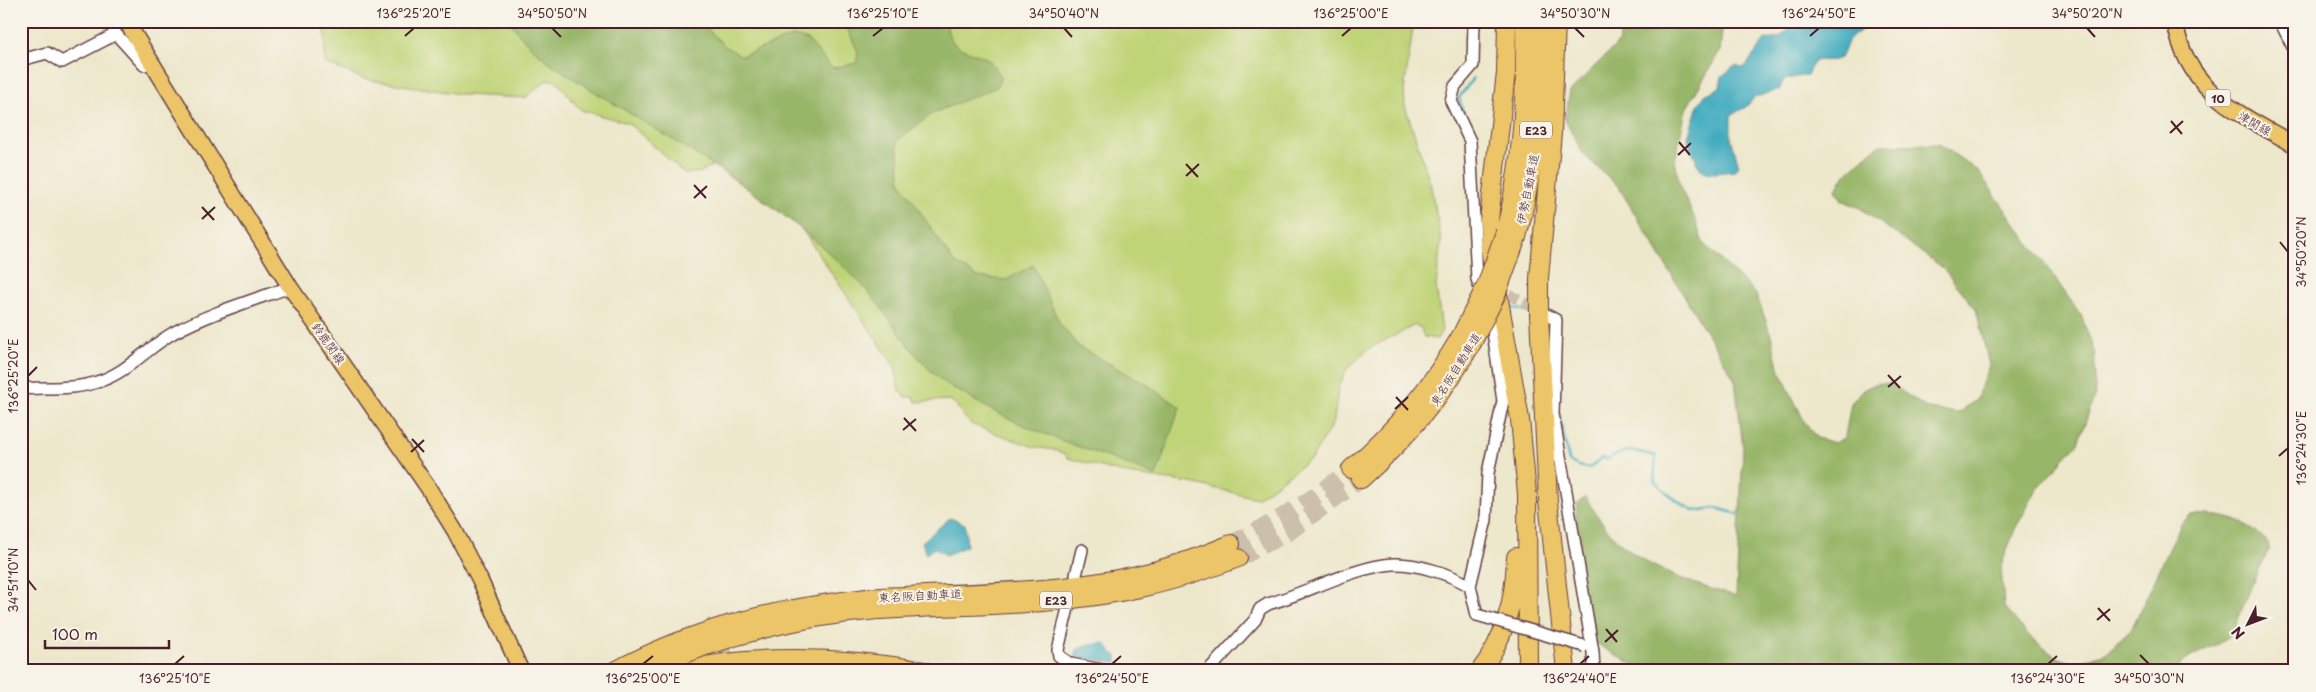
<svg xmlns="http://www.w3.org/2000/svg" width="2316" height="692" viewBox="0 0 2316 692" font-family="'Playpen Sans','Klee One',sans-serif">
	<style>
		.green { fill: #bfd477; stroke: #847a51 }
		.forest { fill: #97b668; stroke: #706a4a }
		.water { fill: #40acbf; stroke: #456675 }
		.lines { fill: none; stroke-linecap: round; stroke-linejoin: round }
		.stream { stroke: #40acbf; stroke-width: 2.5 }
		.minor-tunnel { stroke: #ccbfab; stroke-width: 11; stroke-dasharray: 11 5.5; stroke-linecap: butt }
		.highway-tunnel { stroke: #ccbfab; stroke-width: 18; stroke-dasharray: 18 9; stroke-linecap: butt }
		.minor-casing { stroke: #623d43; stroke-width: 14 }
		.major-casing { stroke: #623d43; stroke-width: 18 }
		.highway-casing { stroke: #623d43; stroke-width: 20 }
		.minor { stroke: #fff; stroke-width: 11 }
		.major { stroke: #edc569; stroke-width: 15 }
		.highway { stroke: #edc569; stroke-width: 18 }
		.minor-bridge-casing { stroke: #623d43; stroke-width: 14; stroke-linecap: butt }
		.highway-bridge-casing { stroke: #623d43; stroke-width: 20; stroke-linecap: butt }
		.minor-bridge { stroke: #fff; stroke-width: 11 }
		.highway-bridge { stroke: #edc569; stroke-width: 18 }
		.ticks { fill: none; stroke: #4a1f2b; stroke-width: 2 }
		.labels { text-anchor: middle; dominant-baseline: central; stroke-width: 4; stroke-linejoin: round; paint-order: stroke }
		.shield { fill: #f7f3e8; stroke: #7e5f64; stroke-width: 1 }
		.shield-label { font-size: 11px; font-weight: bold; fill: #4a1f2b }
		.street-label { font-size: 12px; fill: #4a1f2b; stroke: #f7f3e8 }
		.neatline { fill: none; stroke: #4a1f2b; stroke-width: 2 }
		.ticks-label { font-size: 12px; text-anchor: middle; fill: #4a1f2b }
	</style>
	<rect width="100%" height="100%" fill="#f7f3e8"/>
	<filter id="ink" filterUnits="userSpaceOnUse"><feTurbulence type="fractalNoise" baseFrequency=".02" numOctaves="2"/><feDisplacementMap in="SourceGraphic" scale="10" xChannelSelector="R" yChannelSelector="G"/><feConvolveMatrix kernelMatrix="1 2 1 2 8 2 1 2 1" color-interpolation-filters="sRGB"/></filter>
	<filter id="wash" filterUnits="userSpaceOnUse"><feTurbulence type="fractalNoise" baseFrequency=".0096" numOctaves="4" result="noise"/><feDisplacementMap in="SourceGraphic" scale="20" xChannelSelector="R" yChannelSelector="G"/><feGaussianBlur stdDeviation="1.12" result="paint"/><feColorMatrix in="noise" values="0 0 0 0 0 0 0 0 0 0 0 0 0 0 0 0 0 1.4 0 .05"/><feComposite in="paint" operator="in"/></filter>
	<g filter="url(#wash)">
		<rect width="100%" height="100%" fill="#ede7cb"/>
		<!-- green -->
		<path class="green" d="M 325,21 L 1414,21 L 1404,91 L 1405,106 L 1430,182 L 1441,240 L 1436,286 L 1442,331 L 1437,339 L 1424,337 L 1421,328 L 1415,325 L 1368,349 L 1347,369 L 1338,389 L 1334,421 L 1312,458 L 1257,498 L 1191,483 L 1127,474 L 1068,458 L 1065,454 L 1054,450 L 1034,447 L 973,425 C 961,417 958,404 950,400 L 916,402 L 914,397 L 905,397 L 899,390 L 895,367 L 793,216 L 717,163 L 701,172 L 685,174 L 628,123 L 581,110 L 555,80 L 547,80 L 525,98 L 466,95 L 364,79 L 325,63 Z"/>
		<!-- forest -->
		<path class="forest" d="M 510,21 L 699,21 L 725,46 L 741,56 L 794,36 L 808,40 L 832,68 L 856,63 L 858,52 L 844,21 L 947,21 C 946,50 967,49 986,58 C 992,61 997,71 1001,77 L 997,87 L 933,113 L 897,141 L 901,183 L 953,261 L 978,277 L 1006,280 L 1033,265 L 1060,324 L 1079,347 L 1146,384 L 1180,407 L 1156,476 C 1092,449 1023,432 964,394 C 956,390 947,385 940,379 C 909,354 888,311 860,283 C 785,205 691,151 600,95 C 567,74 531,55 510,21 Z
			M 1624,21 L 1723,21 L 1720,51 L 1686,109 L 1675,160 L 1680,187 L 1695,219 L 1703,243 L 1756,294 L 1771,335 L 1778,367 L 1805,423 L 1817,438 L 1835,443 L 1845,437 L 1851,403 L 1863,390 L 1877,383 L 1891,384 L 1928,409 L 1958,413 L 1976,400 L 1989,365 L 1976,309 L 1943,268 L 1860,208 L 1842,200 L 1836,190 L 1843,177 L 1879,145 L 1939,144 L 1977,170 L 2081,315 L 2095,354 L 2095,395 L 2078,443 L 2038,488 L 2015,529 L 2001,566 L 2004,607 L 2031,638 L 2056,657 L 2075,663 L 2106,653 L 2131,630 L 2181,524 L 2190,515 C 2219,513 2256,520 2270,549 L 2261,563 L 2231,636 C 2212,650 2190,652 2174,671 L 1645,671 C 1633,664 1597,647 1590,637 C 1570,610 1575,537 1577,504 L 1585,497 C 1594,510 1603,526 1615,538 C 1648,570 1692,584 1736,596 L 1743,449 L 1735,380 L 1618,186 L 1583,154 L 1565,120 L 1570,91 L 1618,43 Z"/>
		<!-- water -->
		<path class="water" d="M 1793,21 L 1866,21 C 1862,35 1854,32 1848,42 C 1845,47 1844,57 1838,59 C 1831,62 1822,59 1814,61 L 1807,75 L 1787,79 L 1783,81 L 1780,89 L 1754,98 L 1746,107 L 1731,115 L 1731,138 L 1739,166 L 1735,171 L 1715,173 L 1703,172 L 1696,162 L 1696,157 L 1690,150 L 1688,137 L 1698,105 L 1705,95 L 1720,87 L 1722,76 L 1735,66 L 1742,68 L 1746,66 L 1765,39 C 1781,41 1785,33 1793,21 Z
			M 950,518 L 965,524 L 967,546 L 946,555 L 935,548 L 926,554 L 922,542 Z
			M 1105,643 L 1110,651 L 1117,656 L 1117,663 L 1077,657 L 1074,654 L 1076,650 L 1089,645 Z"/>
		<g class="lines">
			<!-- stream -->
			<path class="stream" d="M 1466,121 L 1459,98 L 1473,78
				M 1509,307 L 1530,312
				M 1548,329 L 1550,343
				M 1558,411 L 1569,461 L 1578,466 L 1590,468 L 1603,457 L 1607,460 C 1626,447 1635,451 1656,456 L 1654,480 C 1666,494 1678,501 1693,511 L 1716,508 L 1738,514"/>
		</g>
	</g>
	<g filter="url(#ink)">
		<g class="lines">
			<!-- minor-tunnel -->
			<path class="minor-tunnel" d="M 1494,287 L 1544,313
				M 705,621 L 739,671"/>
			<!-- highway-tunnel -->
			<path class="highway-tunnel" d="M 1231,544 C 1274,524 1314,500 1351,469
				M 1238,558 L 1288,532 L 1361,479"/>
			<!-- minor casing -->
			<g class="minor-casing">
				<path id="minor" d="M 110,21 L 116,34 L 144,65 L 152,62
					M 1474,21 L 1473,65 L 1455,86 L 1451,101 L 1470,141 L 1477,279 L 1482,295
					M 2280,21 L 2295,51
					M 21,60 L 47,53 L 62,62 L 116,34
					M 1547,315 L 1556,320 L 1553,414 L 1593,652 L 1594,671
					M 21,389 C 45,387 74,390 97,382 C 127,373 147,348 173,333 C 210,313 251,301 290,287
					M 1076,575 L 1082,550
					M 1470,586 L 1486,520 L 1488,473 L 1503,401 L 1492,325 L 1487,310
					M 1068,608 L 1058,650 L 1059,656 L 1071,664 L 1107,671
					M 1208,671 L 1255,620 L 1260,609 L 1268,604 C 1307,593 1353,567 1393,564 C 1416,563 1450,574 1470,586 L 1477,615"/>
			</g>
			<!-- major casing -->
			<g class="major-casing">
				<path id="major" d="M 126,21 L 290,287 L 429,489 L 455,531 L 480,580 L 521,671
					M 2175,21 C 2185,91 2240,114 2295,145"/>
			</g>
			<!-- highway casing -->
			<g class="highway-casing">
				<path id="highway" d="M 1507,21 L 1506,73 L 1489,220 L 1490,249 L 1520,419 L 1527,494 L 1528,671
					M 1556,21 L 1552,133 L 1539,278 L 1539,314 L 1548,501 L 1566,671
					M 1505,232 C 1523,162 1526,93 1525,21
					M 1517,237 C 1537,165 1538,96 1539,21
					M 1351,469 C 1396,430 1431,387 1461,336
					M 1361,479 C 1406,439 1443,396 1472,343
					M 867,598 C 957,592 1049,595 1137,575 C 1169,568 1200,557 1231,544
					M 868,611 C 958,604 1051,608 1140,588 C 1173,581 1206,570 1238,558
					M 673,671 C 756,654 842,656 925,671
					M 1480,671 C 1506,638 1515,598 1516,557"/>
			</g>
			<!-- minor -->
			<use href="#minor" class="minor"/>
			<!-- major -->
			<use href="#major" class="major"/>
			<!-- highway -->
			<use href="#highway" class="highway"/>
			<!-- minor-bridge casing -->
			<g class="minor-bridge-casing">
				<path id="minor-bridge" d="M 1477,615 L 1584,646"/>
			</g>
			<!-- highway-bridge casing -->
			<g class="highway-bridge-casing">
				<path id="highway-bridge" d="M 1461,336 L 1486,286 L 1505,232
					M 1472,343 L 1496,295 L 1517,237
					M 615,671 C 694,628 779,608 867,598
					M 643,671 C 716,638 789,618 868,611"/>
			</g>
			<!-- minor-bridge -->
			<use href="#minor-bridge" class="minor-bridge"/>
			<!-- highway-bridge -->
			<use href="#highway-bridge" class="highway-bridge"/>
		</g>
	</g>
	<!-- ticks -->
	<path class="ticks" d="M 552,28 L 561,37M 1064,28 L 1072,37M 1575,28 L 1584,37M 2087,28 L 2095,37M 405,36 L 414,28M 873,36 L 883,28M 1342,36 L 1351,28M 1810,36 L 1819,28M 2171,121 L 2182,134M 2170,133 L 2183,121M 1679,142 L 1690,155M 1678,155 L 1691,143M 1186,164 L 1198,177M 1186,176 L 1199,164M 694,185 L 706,198M 694,198 L 707,186M 202,207 L 214,220M 202,219 L 215,207M 2280,242 L 2288,252M 1888,375 L 1900,388M 28,376 L 37,367M 1888,387 L 1901,376M 1396,397 L 1408,410M 1395,409 L 1408,397M 904,418 L 916,431M 903,430 L 916,419M 412,439 L 424,452M 411,452 L 424,440M 2279,456 L 2288,448M 28,580 L 36,590M 2098,608 L 2110,621M 2097,620 L 2110,609M 1606,629 L 1617,642M 1605,642 L 1618,630M 2140,655 L 2149,664M 175,664 L 184,656M 643,664 L 653,656M 1112,664 L 1121,656M 1580,664 L 1589,656M 2048,664 L 2057,656"/>
	<g class="labels">
		<!-- shield labels -->
		<g class="shield">
			<rect x="2205.5" y="89.5" width="25" height="17" rx="4"/>
			<rect x="1520" y="121.5" width="32" height="17" rx="4"/>
			<rect x="1040" y="591.5" width="32" height="17" rx="4"/>
		</g>
		<g class="shield-label">
			<text x="2218" y="98">10</text>
			<text x="1536" y="130">E23</text>
			<text x="1056" y="600">E23</text>
		</g>
		<!-- street labels -->
		<g class="street-label">
			<text transform="translate(2255 123) rotate(30)">津関線</text>
			<text transform="translate(1527 189) rotate(-79)">伊勢自動車道</text>
			<text transform="translate(329 343) rotate(55)">鈴鹿関線</text>
			<text transform="translate(1455 369) rotate(-58)">東名阪自動車道</text>
			<text transform="translate(920 595) rotate(-3)">東名阪自動車道</text>
		</g>
	</g>
	<!-- margin -->
	<rect width="2316" height="692" fill="none" stroke="#f7f3e8" stroke-width="55"/>
	<!-- north arrow -->
	<g transform="translate(2248 624) rotate(228)" stroke="#f7f3e8" stroke-width="4" paint-order="stroke">
	<path d="M0-4L9 19L0 12L-9 19Z" fill="#4a1f2b"/>
	<text y="-8" font-size="14" font-weight="bold" text-anchor="middle" fill="#4a1f2b">N</text>
	</g>
	<!-- scale -->
	<path d="M45 640v8h124v-8" fill="none" stroke="#4a1f2b" stroke-width="2.5"/>
	<text x="52" y="640" font-size="15" fill="#4a1f2b" stroke="#f7f3e8" stroke-width="4" paint-order="stroke">100 m</text>
	<rect x="28" y="28" width="2260" height="636" class="neatline"/>
	<g class="ticks-label">
		<text x="414" y="18">136°25'20"E</text>
		<text x="552" y="18">34°50'50"N</text>
		<text x="883" y="18">136°25'10"E</text>
		<text x="1064" y="18">34°50'40"N</text>
		<text x="1351" y="18">136°25'00"E</text>
		<text x="1575" y="18">34°50'30"N</text>
		<text x="1819" y="18">136°24'50"E</text>
		<text x="2087" y="18">34°50'20"N</text>
		<text transform="translate(2302 252) rotate(-90)" y="4">34°50'20"N</text>
		<text transform="translate(14 376) rotate(-90)" y="4">136°25'20"E</text>
		<text transform="translate(2302 448) rotate(-90)" y="4">136°24'30"E</text>
		<text transform="translate(14 580) rotate(-90)" y="4">34°51'10"N</text>
		<text x="175" y="683">136°25'10"E</text>
		<text x="643" y="683">136°25'00"E</text>
		<text x="1112" y="683">136°24'50"E</text>
		<text x="1580" y="683">136°24'40"E</text>
		<text x="2048" y="683">136°24'30"E</text>
		<text x="2149" y="683">34°50'30"N</text>
	</g>
</svg>
